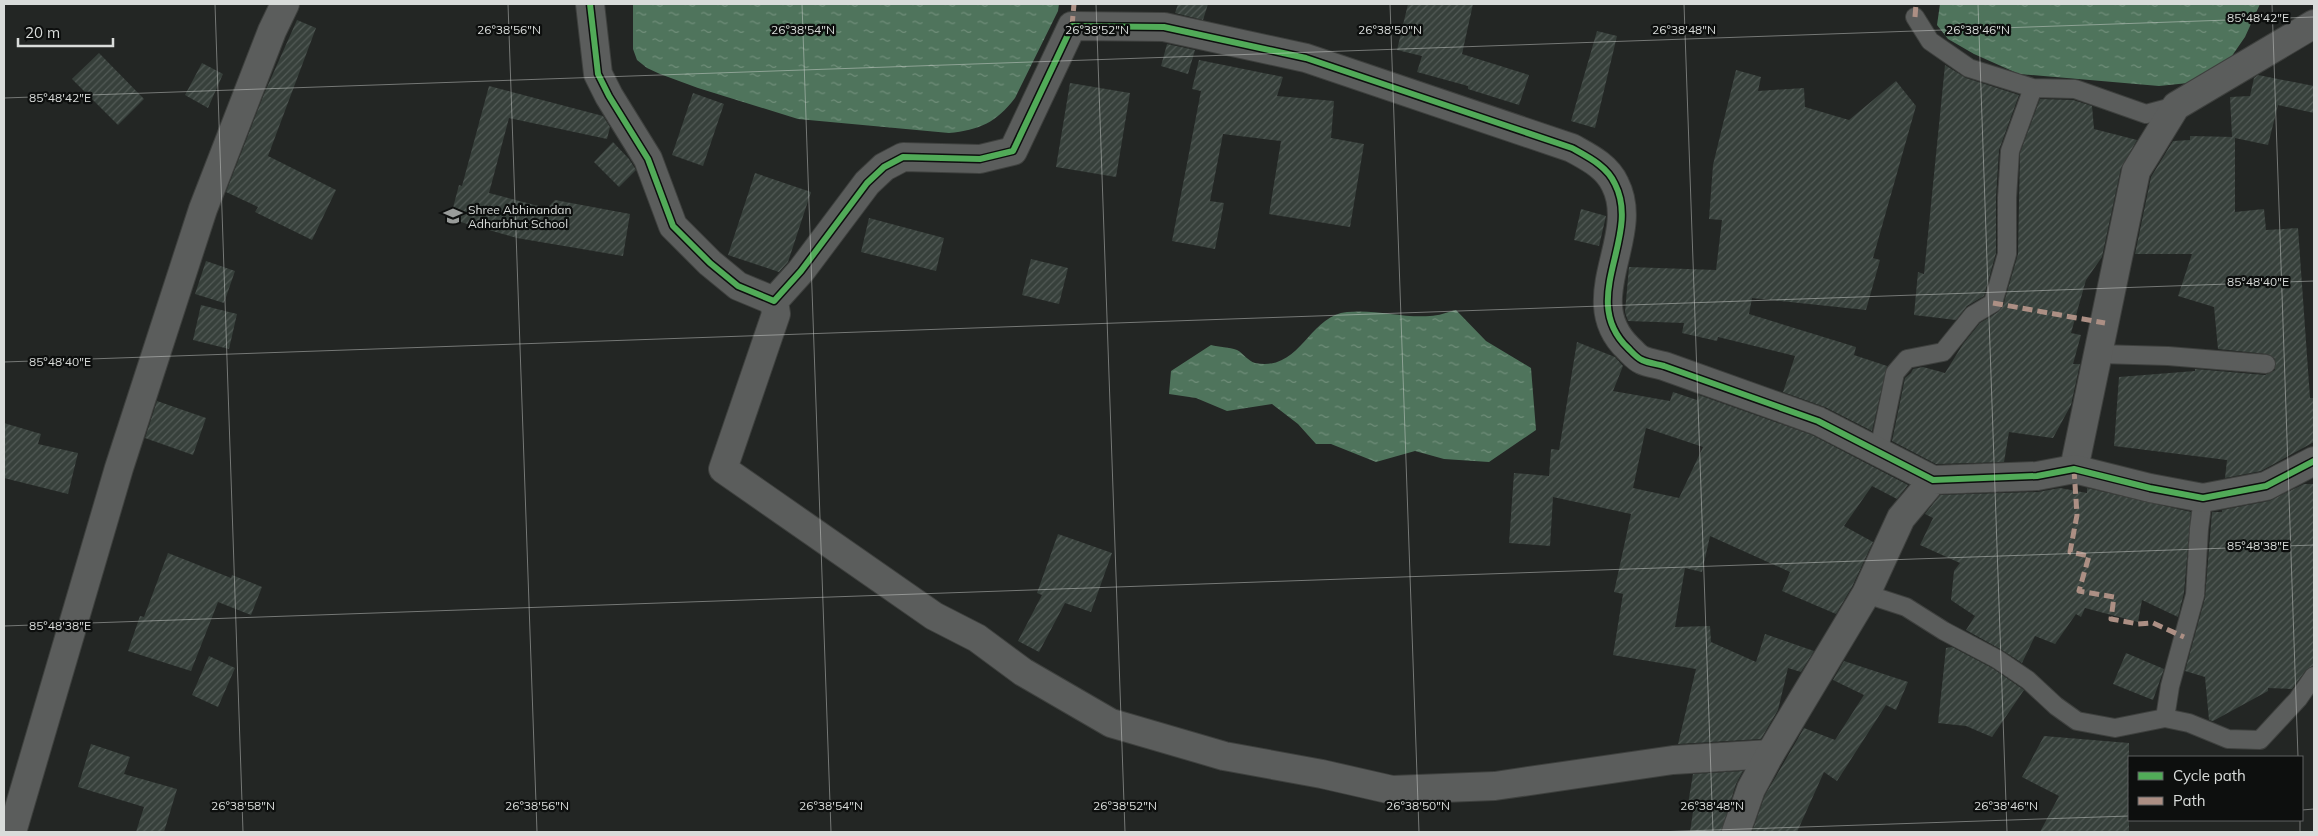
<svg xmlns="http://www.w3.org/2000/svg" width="2318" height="836" viewBox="0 0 2318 836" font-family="Mulish,sans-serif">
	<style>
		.water { fill: url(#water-ripples) }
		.building { fill: url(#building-hatch); fill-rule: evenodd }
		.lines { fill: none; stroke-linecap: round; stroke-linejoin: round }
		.service-casing { stroke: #3e403e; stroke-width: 20 }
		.minor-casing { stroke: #3e403e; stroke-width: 30 }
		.tertiary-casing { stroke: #3e403e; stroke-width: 30 }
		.service { stroke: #5b5d5c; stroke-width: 18 }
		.minor { stroke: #5b5d5c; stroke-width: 28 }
		.tertiary { stroke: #5b5d5c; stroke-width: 28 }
		.quiet { stroke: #ac8f84; stroke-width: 5; stroke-dasharray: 10 5; stroke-linecap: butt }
		.cycleway-casing { stroke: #0d0f0e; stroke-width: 9 }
		.cycleway { stroke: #51ab58; stroke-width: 6 }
		.ticks { fill: none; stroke: #d9dcda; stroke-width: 1; stroke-opacity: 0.45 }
		.labels { text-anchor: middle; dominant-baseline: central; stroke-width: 4.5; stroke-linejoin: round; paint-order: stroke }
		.poi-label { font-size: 12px; fill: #d9dcda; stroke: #0d0f0e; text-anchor: start }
		.ticks-label { font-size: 12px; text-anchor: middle; fill: #d9dcda; stroke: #0d0f0e; stroke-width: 4.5; stroke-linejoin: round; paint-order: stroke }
	</style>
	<defs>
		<pattern id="water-ripples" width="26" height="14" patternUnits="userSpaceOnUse" patternTransform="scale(1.25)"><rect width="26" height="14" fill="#4f745c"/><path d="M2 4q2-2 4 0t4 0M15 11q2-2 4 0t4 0" fill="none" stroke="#708e7a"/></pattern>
		<pattern id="building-hatch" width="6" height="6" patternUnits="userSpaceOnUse" patternTransform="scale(1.25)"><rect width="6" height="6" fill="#37403b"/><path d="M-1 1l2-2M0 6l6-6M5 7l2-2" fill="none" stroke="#535b57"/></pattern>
	</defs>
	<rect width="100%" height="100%" fill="#232624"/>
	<!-- water -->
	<path class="water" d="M 633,4 L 1059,4 L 1058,11 L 1015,98 C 996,123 979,130 949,133 L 798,119 L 698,88 L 660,74 L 647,68 L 637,60 L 633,49 Z
		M 1940,4 L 2260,4 L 2245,37 L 2227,63 L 2198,82 L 2159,86 L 2019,74 L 1974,54 L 1948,39 L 1937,25 Z
		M 1456,310 L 1486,341 L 1531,368 L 1536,430 L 1489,462 L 1444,459 L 1415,451 L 1376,462 L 1331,444 L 1316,444 L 1298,424 L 1272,404 L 1227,411 L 1196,398 L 1169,394 L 1171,371 L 1211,345 C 1219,347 1229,347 1237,350 C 1243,353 1248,361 1255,363 C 1301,372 1308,316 1347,312 C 1375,309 1402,318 1430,316 C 1438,316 1448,312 1456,310 Z"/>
	<!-- building -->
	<path class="building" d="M 1178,4 L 1208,4 L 1203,20 L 1175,13 Z
		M 1408,4 L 1473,4 L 1462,54 L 1529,75 L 1519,105 L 1468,89 L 1468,86 L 1417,72 L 1422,56 L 1397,50 Z
		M 297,20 L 316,28 L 268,156 L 336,190 L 312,240 L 255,212 L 258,207 L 226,192 L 264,94 Z
		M 1597,31 L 1617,36 L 1595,128 L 1571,121 Z
		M 1167,44 L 1195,50 L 1188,74 L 1161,66 Z
		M 99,53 L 144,99 L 118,125 L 72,79 Z
		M 1199,60 L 1283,77 L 1277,96 L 1334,101 L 1331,138 L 1364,144 L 1350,227 L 1269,214 L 1281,141 L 1223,134 L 1210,201 L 1224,203 L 1215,249 L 1172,241 L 1201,91 L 1192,89 Z
		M 202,63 L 223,74 L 208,108 L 185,95 Z
		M 1945,65 L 1966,78 L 2019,95 L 1999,150 L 1996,197 L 1996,253 L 1984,296 L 1967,306 L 1956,320 L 1914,315 L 1918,272 L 1924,274 Z
		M 1736,70 L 1761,77 L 1758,91 L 1804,88 L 1805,107 L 1849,120 L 1896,81 L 1916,106 L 1873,258 L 1880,260 L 1866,310 L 1752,298 L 1749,314 L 1856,347 L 1854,355 L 1887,366 L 1872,431 L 1825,407 L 1783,392 L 1795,356 L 1718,337 L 1717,341 L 1682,333 L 1684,323 L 1628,321 L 1625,312 L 1629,267 L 1716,270 L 1722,220 L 1709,219 L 1713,165 Z
		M 2258,75 L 2314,86 L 2314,113 L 2278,105 L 2268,145 L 2235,138 L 2235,212 L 2264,209 L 2266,230 L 2298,228 L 2310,398 L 2314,398 L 2314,442 L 2261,471 L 2225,478 L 2227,460 L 2114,446 L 2119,377 L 2195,371 L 2195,369 L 2265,375 L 2275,370 L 2275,359 L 2267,354 L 2218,349 L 2214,307 L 2178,296 L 2192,254 L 2135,254 L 2151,177 L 2173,141 L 2190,140 L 2190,136 L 2234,137 L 2232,137 L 2230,97 L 2250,96 L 2254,78 Z
		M 1070,83 L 1130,93 L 1116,177 L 1056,167 Z
		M 489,86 L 603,116 L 610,127 L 607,139 L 509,118 L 489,193 L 546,208 L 545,210 L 555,200 L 630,214 L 623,256 L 517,238 L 450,219 L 459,185 L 462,186 Z
		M 693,93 L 724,104 L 703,166 L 672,155 Z
		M 2040,99 L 2073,100 L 2092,106 L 2094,129 L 2137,140 L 2121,168 L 2102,257 L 2086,280 L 2071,333 L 2081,335 L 2073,364 L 2080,364 L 2071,405 L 2053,438 L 2009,432 L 2004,462 L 1936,464 L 1892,441 L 1905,378 L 1911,373 L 1913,369 L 1923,367 L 1945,373 L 1963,344 L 1980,323 L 1998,312 L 2003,306 L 2018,254 L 2020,153 Z
		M 613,142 L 629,159 L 636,170 L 619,187 L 594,162 Z
		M 755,173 L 811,192 L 788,262 L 779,272 L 728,255 Z
		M 1581,209 L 1606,216 L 1599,246 L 1574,240 Z
		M 869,218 L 944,238 L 936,271 L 861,252 Z
		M 1031,259 L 1068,268 L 1059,304 L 1022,295 Z
		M 206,261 L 235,271 L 224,303 L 195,294 Z
		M 201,305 L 237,314 L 229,349 L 193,340 Z
		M 1577,342 L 1615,357 L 1623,366 L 1613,391 L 1670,401 L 1673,392 L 1697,400 L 1699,395 L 1812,435 L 1908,485 L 1897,499 L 1872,486 L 1844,526 L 1873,542 L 1852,587 L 1836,614 L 1782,591 L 1790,572 L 1710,536 L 1702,572 L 1685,568 L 1675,627 L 1710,626 L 1711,642 L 1756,662 L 1765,634 L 1814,651 L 1801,672 L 1788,668 L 1778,710 L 1761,739 L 1678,744 L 1696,669 L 1613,655 L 1623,594 L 1614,592 L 1631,514 L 1553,497 L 1550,546 L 1509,543 L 1514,473 L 1549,476 L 1551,449 L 1559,450 ZM 1646,428 L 1703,447 L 1679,498 L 1633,488 Z
		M 157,401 L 206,418 L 193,455 L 145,438 Z
		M 4,423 L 41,434 L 38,444 L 78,453 L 68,494 L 4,478 Z
		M 2304,484 L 2314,484 L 2314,665 L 2306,670 L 2292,689 L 2268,688 L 2268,691 L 2213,721 L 2209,720 L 2205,677 L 2185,671 L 2205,598 L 2212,512 L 2222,512 L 2222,510 L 2269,501 Z
		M 2060,488 L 2087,493 L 2087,488 L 2191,512 L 2184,593 L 2178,617 L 2142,600 L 2138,622 L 2085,608 L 2081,617 L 2076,614 L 2055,644 L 2035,636 L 2022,663 L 2002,650 L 1966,630 L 1975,616 L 1951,600 L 1954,571 L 1960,563 L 1920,545 L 1933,518 L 1925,514 L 1940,495 L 2038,492 Z
		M 1058,534 L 1112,553 L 1091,612 L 1065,603 L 1039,652 L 1018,641 L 1042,595 L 1037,593 Z
		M 168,553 L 231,578 L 232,575 L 262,587 L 251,615 L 218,602 L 191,671 L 128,651 L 140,616 L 144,617 Z
		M 1952,647 L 1992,668 L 2024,690 L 1992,737 L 1966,726 L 1938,723 L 1946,648 Z
		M 2126,653 L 2164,669 L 2153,700 L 2113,684 Z
		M 209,656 L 235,668 L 218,707 L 192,695 Z
		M 1844,661 L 1908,682 L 1896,710 L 1886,705 L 1837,781 L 1824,772 L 1797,832 L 1752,832 L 1765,795 L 1804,728 L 1835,740 L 1864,695 L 1833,680 Z
		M 2044,736 L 2129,743 L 2129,832 L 2040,832 L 2059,796 L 2022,777 Z
		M 91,744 L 130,757 L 124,774 L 177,789 L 164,832 L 136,832 L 144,807 L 78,787 Z
		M 1743,771 L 1736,784 L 1721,832 L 1690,832 L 1694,805 L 1688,804 L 1693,774 Z"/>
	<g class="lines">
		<!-- service casing -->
		<g class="service-casing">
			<path id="service" d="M 1915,17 L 1930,41 L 1969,68 L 2033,88 L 2075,89 L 2146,114 L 2176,106
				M 2099,354 L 2168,356 L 2266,364
				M 1879,450 L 1895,373 L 1907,359 L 1943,352 L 1973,315 L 1993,303 L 2007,254 L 2007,198 L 2010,151 L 2033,88
				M 1866,594 L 1906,607 L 1944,631 L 1997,659 L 2028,680 L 2056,706 L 2077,721 L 2115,728 L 2165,718 L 2189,723 L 2228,739 L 2260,740 L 2298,699 L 2314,676
				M 2165,718 L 2170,686 L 2195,595 L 2199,529 L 2203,498"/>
		</g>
		<!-- minor casing -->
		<g class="minor-casing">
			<path id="minor" d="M 590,4 L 598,74 L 609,96 L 648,159 L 673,226 L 710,263 L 738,286 L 774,301 L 801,271 L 867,183 L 884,167 L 903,157 L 980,159 L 1013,151 L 1072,26 L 1164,27 L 1306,58 L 1572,148 C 1588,157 1607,166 1615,184 C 1642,237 1577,299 1628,348 C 1632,352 1637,358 1642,360 C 1648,363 1657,364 1664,366 L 1818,421 L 1933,480
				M 774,301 L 776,314 L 723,469 L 934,616 L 977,638 L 1023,672 L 1111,723 L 1224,756 L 1322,774 L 1392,790 L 1495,786 L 1673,760 L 1770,754
				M 2074,469 L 2136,171 L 2176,106 L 2314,24
				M 12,832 L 119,468 L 203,209 L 272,31 L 285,4"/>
		</g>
		<!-- tertiary casing -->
		<g class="tertiary-casing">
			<path id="tertiary" d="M 1736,832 L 1751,789 L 1770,754 L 1866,594 L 1901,518 L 1933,480 L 2037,476 L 2074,469 L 2150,488 L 2203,498 L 2266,486 L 2314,461"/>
		</g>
		<!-- service -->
		<use href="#service" class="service"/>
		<!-- minor -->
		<use href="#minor" class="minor"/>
		<!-- tertiary -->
		<use href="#tertiary" class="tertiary"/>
		<!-- quiet -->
		<path class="quiet" d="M 1915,17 L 1916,4
			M 1072,26 L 1074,4
			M 1993,303 L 2105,323
			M 2074,469 L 2077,515 L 2070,552 L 2089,556 L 2079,591 L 2114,597 L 2111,619 L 2138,624 L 2153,623 L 2184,637"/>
		<!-- cycleway casing -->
		<g class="cycleway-casing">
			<path id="cycleway" d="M 590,4 L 598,74 L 609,96 L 648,159 L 673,226 L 710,263 L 738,286 L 774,301 L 801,271 L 867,183 L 884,167 L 903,157 L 980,159 L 1013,151 L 1072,26 L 1164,27 L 1306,58 L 1572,148 C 1588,157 1607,166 1615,184 C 1642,237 1577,299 1628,348 C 1632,352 1637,358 1642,360 C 1648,363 1657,364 1664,366 L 1818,421 L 1933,480 L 2037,476 L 2074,469 L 2150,488 L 2203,498 L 2266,486 L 2314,461"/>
		</g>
		<!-- cycleway -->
		<use href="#cycleway" class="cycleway"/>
	</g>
	<!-- ticks -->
	<path class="ticks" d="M 215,4 L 243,832M 508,4 L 537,832M 802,4 L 831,832M 1096,4 L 1125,832M 1390,4 L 1419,832M 1684,4 L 1713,832M 1978,4 L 2007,832M 2272,4 L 2298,757M 4,98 L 2314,17M 4,362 L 2314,281M 4,626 L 2314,545M 2302,810 L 2314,809M 2300,820 L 2300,832M 1655,832 L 2129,816"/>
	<!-- icons -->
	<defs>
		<g id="school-bare" transform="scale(1.5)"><path d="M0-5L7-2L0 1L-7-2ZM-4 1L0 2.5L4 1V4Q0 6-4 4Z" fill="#999c9a" stroke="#0d0f0e" stroke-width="2.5" paint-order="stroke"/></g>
	</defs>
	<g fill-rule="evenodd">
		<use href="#school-bare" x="453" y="216"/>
	</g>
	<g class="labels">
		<!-- poi labels -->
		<g class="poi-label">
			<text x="468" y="209">Shree Abhinandan<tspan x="468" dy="14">Adharbhut School</tspan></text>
		</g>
	</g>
	<g class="ticks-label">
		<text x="2258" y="22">85°48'42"E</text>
		<text x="509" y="34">26°38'56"N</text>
		<text x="803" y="34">26°38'54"N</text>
		<text x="1097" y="34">26°38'52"N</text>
		<text x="1390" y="34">26°38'50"N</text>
		<text x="1684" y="34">26°38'48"N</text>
		<text x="1978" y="34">26°38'46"N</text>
		<text x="60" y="102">85°48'42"E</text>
		<text x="2258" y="286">85°48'40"E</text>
		<text x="60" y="366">85°48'40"E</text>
		<text x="2258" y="550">85°48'38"E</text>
		<text x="60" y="630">85°48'38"E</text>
		<text x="243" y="810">26°38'58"N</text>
		<text x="537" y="810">26°38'56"N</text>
		<text x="831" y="810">26°38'54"N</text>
		<text x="1125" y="810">26°38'52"N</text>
		<text x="1418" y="810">26°38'50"N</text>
		<text x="1712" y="810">26°38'48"N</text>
		<text x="2006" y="810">26°38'46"N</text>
	</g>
	<!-- border -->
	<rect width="2318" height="836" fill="none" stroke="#d9dcda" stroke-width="10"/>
	<!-- legend -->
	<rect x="2128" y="756" width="175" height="65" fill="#0d0f0e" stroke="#5f6160"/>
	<rect x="2138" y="772" width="25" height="8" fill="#51ab58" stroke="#5f6160"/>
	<text x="2173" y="781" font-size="15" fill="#d9dcda">Cycle path</text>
	<rect x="2138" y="797" width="25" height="8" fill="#ac8f84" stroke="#5f6160"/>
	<text x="2173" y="806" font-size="15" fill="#d9dcda">Path</text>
	<!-- scale -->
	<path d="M18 38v8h95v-8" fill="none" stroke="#d9dcda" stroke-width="2.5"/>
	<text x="25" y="38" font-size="15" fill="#d9dcda" stroke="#0d0f0e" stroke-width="4" paint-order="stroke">20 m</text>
</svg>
